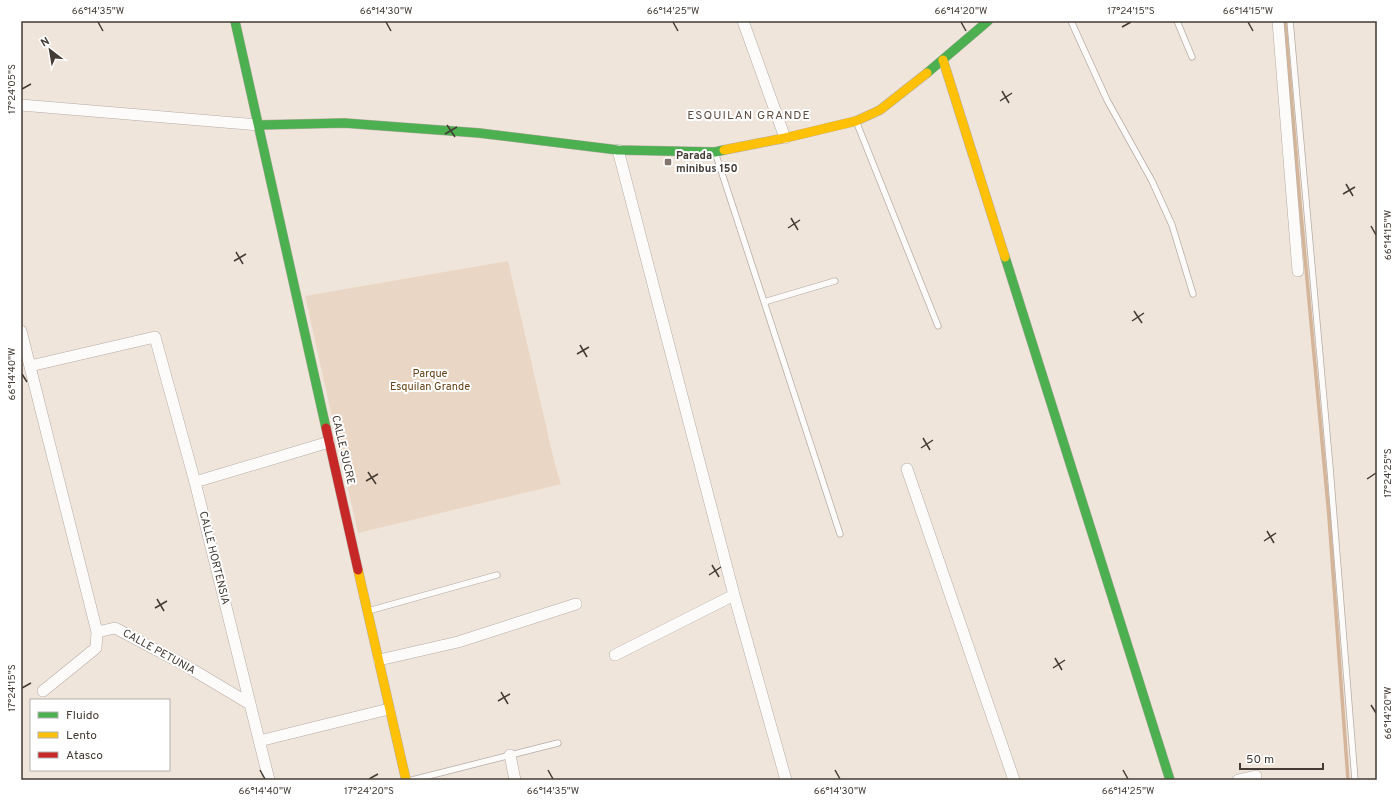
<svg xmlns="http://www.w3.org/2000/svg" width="1398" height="801" viewBox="0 0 1398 801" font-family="Overpass,sans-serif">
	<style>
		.green { fill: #ead6c4 }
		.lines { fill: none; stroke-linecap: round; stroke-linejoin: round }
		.stream { stroke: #d4b599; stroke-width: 3.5 }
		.lane-casing { stroke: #b5aca5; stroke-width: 7 }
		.street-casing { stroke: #b5aca5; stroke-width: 12 }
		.fast-casing { stroke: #b5aca5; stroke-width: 10 }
		.slow-casing { stroke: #b5aca5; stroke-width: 10 }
		.jam-casing { stroke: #b5aca5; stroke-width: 10 }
		.lane { stroke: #fdfbfa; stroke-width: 5.5 }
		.street { stroke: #fdfbfa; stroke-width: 11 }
		.fast { stroke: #4caf50; stroke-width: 9 }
		.slow { stroke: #ffc107; stroke-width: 9 }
		.jam { stroke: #c62828; stroke-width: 9 }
		.ticks { fill: none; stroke: #433b34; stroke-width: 1.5 }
		.poi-dot { fill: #80766e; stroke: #fff; stroke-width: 1.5 }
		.labels { text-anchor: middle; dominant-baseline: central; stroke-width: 4; stroke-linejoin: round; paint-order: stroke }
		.poi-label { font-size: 11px; font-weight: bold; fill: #433b34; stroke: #fff; text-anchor: start }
		.park-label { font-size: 11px; fill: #684117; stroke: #fff }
		.street-label { font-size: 11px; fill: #433b34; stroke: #fff }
		.neighbourhood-label { font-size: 12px; letter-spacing: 1px; fill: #5f4e3f; stroke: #fff }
		.neatline { fill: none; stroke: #433b34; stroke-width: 1.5 }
		.ticks-label { font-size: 10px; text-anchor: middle; fill: #433b34 }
	</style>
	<rect width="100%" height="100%" fill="#f0e5db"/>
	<!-- green -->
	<path class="green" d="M 508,261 L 555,465 L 561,484 L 358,533 L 305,296 Z"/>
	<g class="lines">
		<!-- stream -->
		<path class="stream" d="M 1285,21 L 1300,203 L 1329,517 L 1348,780"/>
		<!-- lane casing -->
		<g class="lane-casing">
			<path id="lane" d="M 1071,21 L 1107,100 L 1152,181 L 1172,225 L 1193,294
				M 1177,21 L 1192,57
				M 1290,21 L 1330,468 L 1355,780
				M 856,121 L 938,326
				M 715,152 L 840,534
				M 764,302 L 835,281
				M 368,611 L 497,575
				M 412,780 L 558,743"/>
		</g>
		<!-- street casing -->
		<g class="street-casing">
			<path id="street" d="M 743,21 L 785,138
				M 1278,21 L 1298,271
				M 21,105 L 259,125
				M 618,150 L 734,595 L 786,780
				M 21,331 L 97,632 L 96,648 L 43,691
				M 30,366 L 155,337 L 195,482 L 269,780
				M 907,469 L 1014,780
				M 195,482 L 329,442
				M 97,632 L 115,628 L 183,664 L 250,704
				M 615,655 L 734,595
				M 379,660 L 458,642 L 576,604
				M 259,741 L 389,709
				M 510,755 L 515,780
				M 1238,780 L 1256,776"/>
		</g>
		<!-- fast casing -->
		<g class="fast-casing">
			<path id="fast" d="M 235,21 L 326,428
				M 927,73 L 988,21
				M 259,125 L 344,123 L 479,133 L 618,150 L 715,152 L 724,150
				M 1005,257 L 1170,780"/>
		</g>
		<!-- slow casing -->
		<g class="slow-casing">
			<path id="slow" d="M 943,60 L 1005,257
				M 724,150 L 785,138 L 856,121 L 880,110 L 927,73
				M 358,570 L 406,780"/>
		</g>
		<!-- jam casing -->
		<g class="jam-casing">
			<path id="jam" d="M 326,428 L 358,570"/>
		</g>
		<!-- lane -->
		<use href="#lane" class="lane"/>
		<!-- street -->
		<use href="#street" class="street"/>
		<!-- fast -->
		<use href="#fast" class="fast"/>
		<!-- slow -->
		<use href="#slow" class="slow"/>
		<!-- jam -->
		<use href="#jam" class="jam"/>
	</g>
	<!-- ticks -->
	<path class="ticks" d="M 98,22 L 103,31M 386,22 L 391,31M 673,22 L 678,31M 961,22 L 966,31M 1248,22 L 1253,31M 1122,27 L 1131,22M 22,89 L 31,84M 1002,91 L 1009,103M 1000,101 L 1012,93M 447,125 L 455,137M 445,134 L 457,127M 1346,184 L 1353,196M 1343,194 L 1355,187M 791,218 L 798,230M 1371,226 L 1376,235M 788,228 L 800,220M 236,252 L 243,264M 234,261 L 246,254M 1134,311 L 1142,323M 1132,321 L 1144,313M 580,345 L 587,357M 577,354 L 589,347M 22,374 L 27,382M 923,438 L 930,450M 921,448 L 933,440M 368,472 L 376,484M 1367,479 L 1376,473M 366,481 L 378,474M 1267,531 L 1274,543M 1264,541 L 1276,533M 712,565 L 719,577M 709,575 L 721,567M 157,599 L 164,611M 155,608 L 167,601M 1055,658 L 1062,670M 1053,668 L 1065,660M 22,688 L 31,683M 501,692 L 508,704M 498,701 L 510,694M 1371,705 L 1376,713M 260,770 L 265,779M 548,770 L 553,779M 835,770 L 840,779M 1123,770 L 1128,779M 369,779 L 378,774"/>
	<!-- markers -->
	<rect class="poi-dot" x="664" y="158" width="8" height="8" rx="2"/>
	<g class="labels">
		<!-- poi labels -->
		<g class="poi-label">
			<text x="676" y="156">Parada<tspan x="676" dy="13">minibus 150</tspan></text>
		</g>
		<!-- park labels -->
		<g class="park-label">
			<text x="430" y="374">Parque<tspan x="430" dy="13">Esquilan Grande</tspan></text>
		</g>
		<!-- street labels -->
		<g class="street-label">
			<text transform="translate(343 450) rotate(77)">CALLE SUCRE</text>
			<text transform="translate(214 558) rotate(76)">CALLE HORTENSIA</text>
			<text transform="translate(159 652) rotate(29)">CALLE PETUNIA</text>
		</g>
		<!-- neighbourhood labels -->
		<g class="neighbourhood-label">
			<text x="749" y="116">ESQUILAN GRANDE</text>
		</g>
	</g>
	<!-- border -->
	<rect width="1398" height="801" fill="none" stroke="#ffffff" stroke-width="44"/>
	<!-- legend -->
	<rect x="30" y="699" width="140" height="72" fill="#ffffff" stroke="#b4b1ae"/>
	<rect x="38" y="712" width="20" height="6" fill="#4caf50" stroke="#b4b1ae"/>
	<text x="66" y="719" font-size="12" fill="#433b34">Fluido</text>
	<rect x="38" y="732" width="20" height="6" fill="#ffc107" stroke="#b4b1ae"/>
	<text x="66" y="739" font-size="12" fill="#433b34">Lento</text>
	<rect x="38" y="752" width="20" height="6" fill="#c62828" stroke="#b4b1ae"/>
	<text x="66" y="759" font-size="12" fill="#433b34">Atasco</text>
	<!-- north arrow -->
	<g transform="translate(50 50) rotate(329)" stroke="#ffffff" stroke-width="3" paint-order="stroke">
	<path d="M0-3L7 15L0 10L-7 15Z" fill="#433b34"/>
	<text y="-6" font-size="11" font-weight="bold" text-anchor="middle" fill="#433b34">N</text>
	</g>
	<!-- scale -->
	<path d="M1240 763v6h83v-6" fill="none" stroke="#433b34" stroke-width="2"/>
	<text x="1246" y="763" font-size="12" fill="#433b34" stroke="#ffffff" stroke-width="3" paint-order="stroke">50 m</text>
	<rect x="22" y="22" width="1354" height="757" class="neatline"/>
	<g class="ticks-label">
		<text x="98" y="14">66°14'35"W</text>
		<text x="386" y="14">66°14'30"W</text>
		<text x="673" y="14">66°14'25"W</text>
		<text x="961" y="14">66°14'20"W</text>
		<text x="1131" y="14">17°24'15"S</text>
		<text x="1248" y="14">66°14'15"W</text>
		<text transform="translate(11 89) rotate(-90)" y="4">17°24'05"S</text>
		<text transform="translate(1387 235) rotate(-90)" y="4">66°14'15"W</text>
		<text transform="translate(11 374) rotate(-90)" y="4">66°14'40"W</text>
		<text transform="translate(1387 473) rotate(-90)" y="4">17°24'25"S</text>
		<text transform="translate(11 688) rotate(-90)" y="4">17°24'15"S</text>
		<text transform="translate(1387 713) rotate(-90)" y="4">66°14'20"W</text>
		<text x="265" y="794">66°14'40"W</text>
		<text x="369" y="794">17°24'20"S</text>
		<text x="553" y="794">66°14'35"W</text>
		<text x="840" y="794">66°14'30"W</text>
		<text x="1128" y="794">66°14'25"W</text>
	</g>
</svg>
